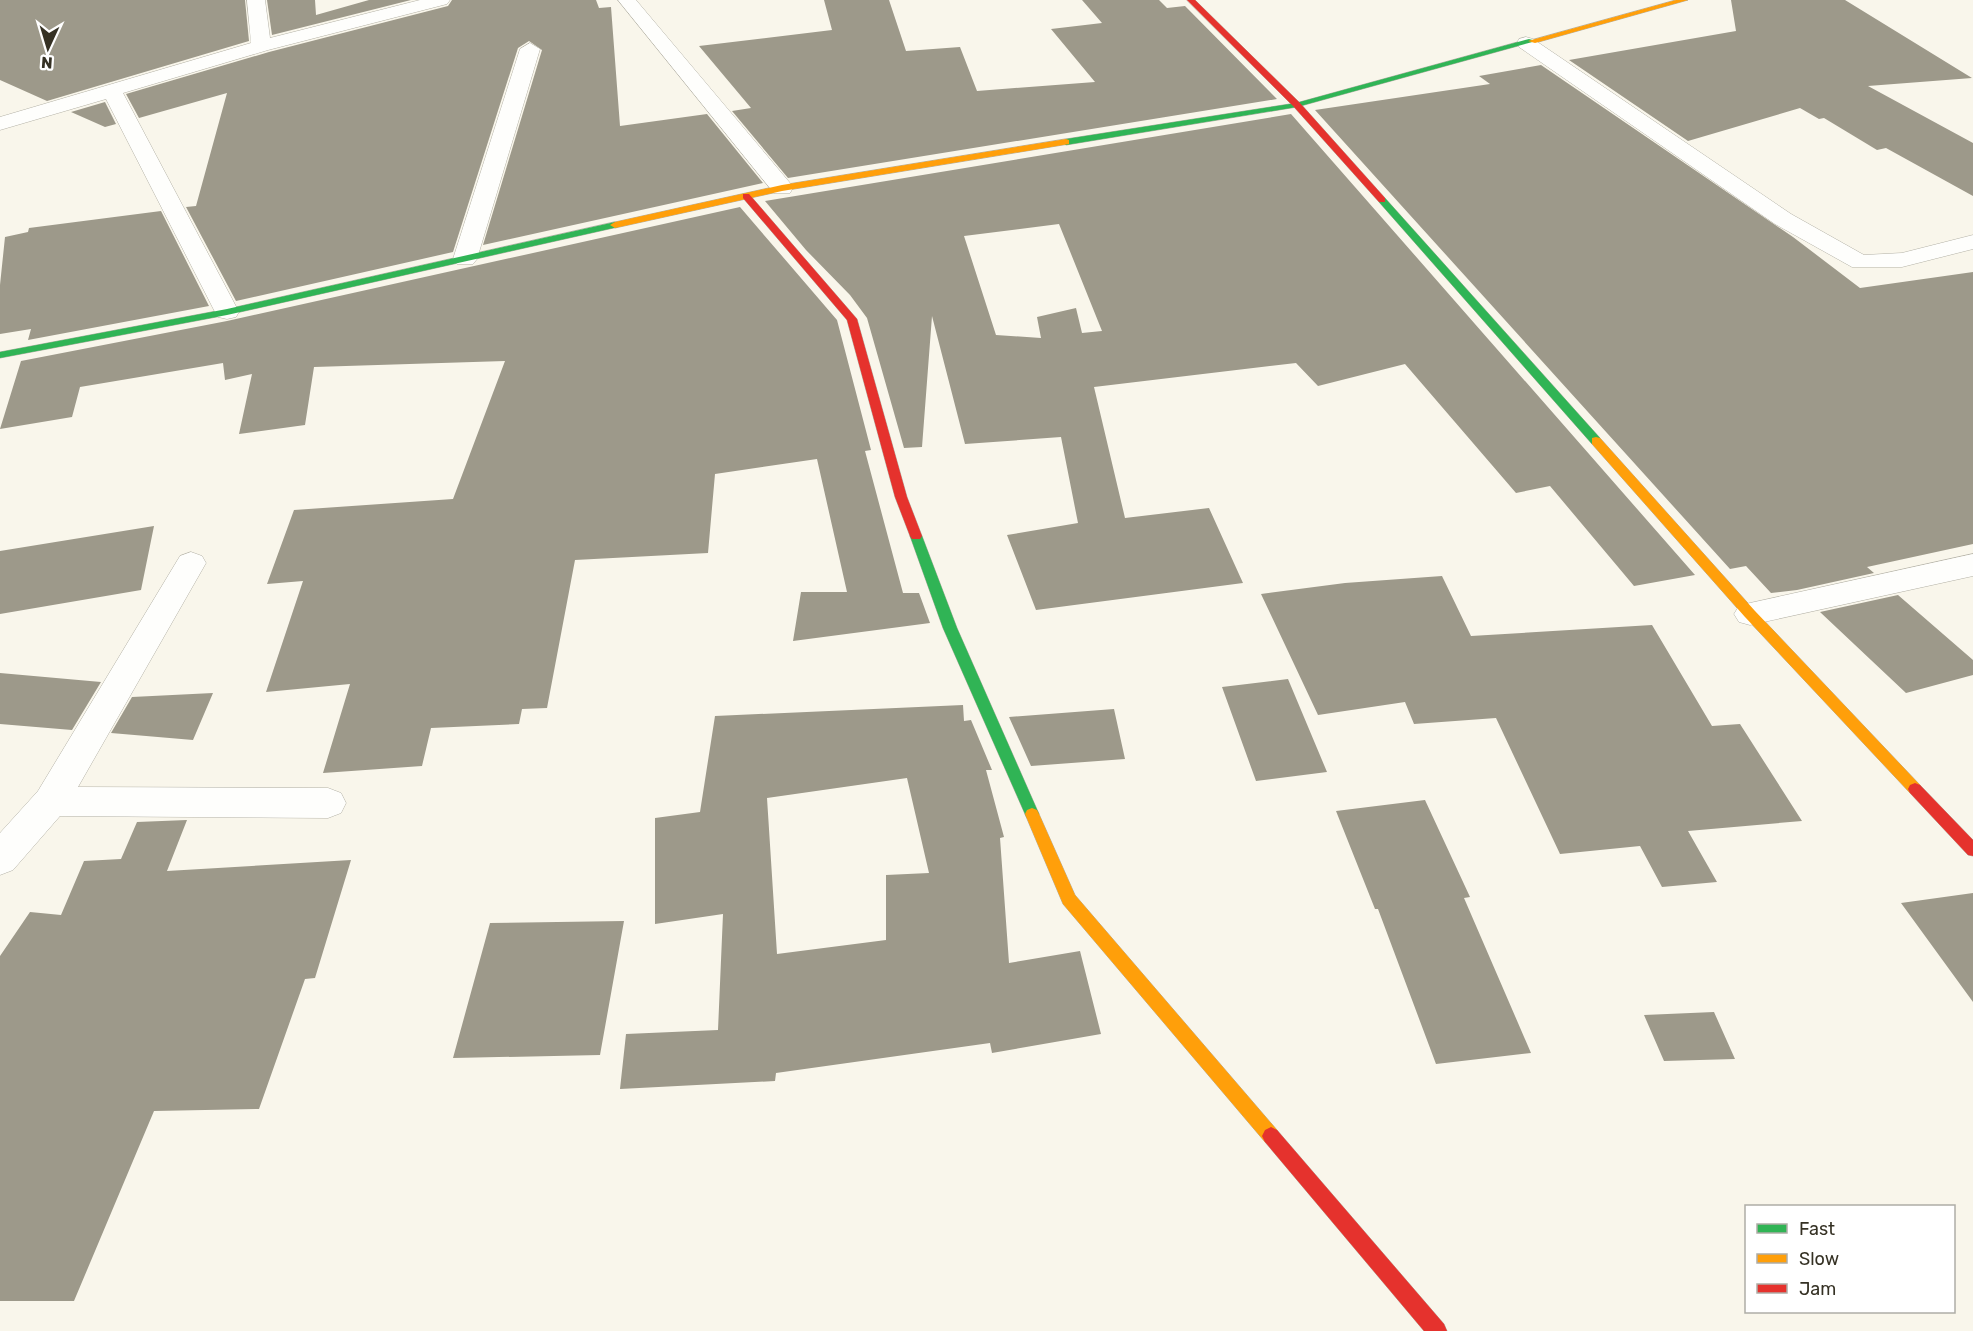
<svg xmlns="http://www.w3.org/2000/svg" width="1973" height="1331" viewBox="0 0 1973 1331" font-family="Rubik,sans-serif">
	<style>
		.building { fill: #9d998a; fill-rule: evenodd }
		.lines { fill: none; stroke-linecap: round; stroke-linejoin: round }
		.street-casing { stroke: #b3b1a6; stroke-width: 1 }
		.fast-casing { stroke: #b3b1a6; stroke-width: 1 }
		.slow-casing { stroke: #b3b1a6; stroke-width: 1 }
		.jam-casing { stroke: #b3b1a6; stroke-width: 1 }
		.street { fill: #fefefc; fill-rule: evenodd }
		.fast { fill: #30b455; fill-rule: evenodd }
		.slow { fill: #ff9f0a; fill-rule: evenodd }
		.jam { fill: #e5322d; fill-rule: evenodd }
	</style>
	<rect width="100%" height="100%" fill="#f9f6eb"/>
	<!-- building -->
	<path class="building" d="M 0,0 L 245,0 L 249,41 L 47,101 L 0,80 Z
		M 267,0 L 315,0 L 316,15 L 369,0 L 411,0 L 272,35 Z
		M 452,0 L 596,0 L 599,8 L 611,7 L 620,126 L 707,114 L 763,183 L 483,245 L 542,50 L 529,41 L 518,48 L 453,252 L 236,301 L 186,207 L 196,206 L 227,93 L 139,118 L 126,94 L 269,52 L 448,6 Z
		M 824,0 L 889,0 L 906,51 L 960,47 L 977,91 L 1095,82 L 1051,29 L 1102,23 L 1082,0 L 1159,0 L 1167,8 L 1185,6 L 1277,99 L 788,178 L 732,111 L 751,108 L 699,46 L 832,30 Z
		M 1731,0 L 1845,0 L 1972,78 L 1868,86 L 1973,143 L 1973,196 L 1886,148 L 1877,150 L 1824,118 L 1819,119 L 1800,108 L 1688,141 L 1569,60 L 1736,31 Z
		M 1541,65 L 1793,237 L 1860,288 L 1973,272 L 1973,544 L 1867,567 L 1874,573 L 1797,590 L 1771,593 L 1746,566 L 1730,569 L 1315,110 L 1490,84 L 1479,76 Z
		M 105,102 L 116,124 L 105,127 L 71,112 Z
		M 1291,114 L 1695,575 L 1634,586 L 1550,486 L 1516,493 L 1405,364 L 1318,386 L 1296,363 L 1094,387 L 1125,518 L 1209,508 L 1243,583 L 1036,610 L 1007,535 L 1078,523 L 1061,437 L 965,444 L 932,316 L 922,447 L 904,448 L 867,318 L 850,295 L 806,250 L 765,201 ZM 1059,224 L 1102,331 L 1082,333 L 1076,308 L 1037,317 L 1041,338 L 996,335 L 964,236 Z
		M 740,207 L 837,320 L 871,450 L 865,451 L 903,593 L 919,593 L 930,623 L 793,641 L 801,592 L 847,592 L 817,459 L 715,474 L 708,553 L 575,560 L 547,708 L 522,709 L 519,724 L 431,728 L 422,766 L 323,773 L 350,684 L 266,692 L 303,581 L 267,584 L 294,510 L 453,499 L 505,361 L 314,367 L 305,425 L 239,434 L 252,374 L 225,380 L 223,363 L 80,387 L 72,417 L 0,429 L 21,361 L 227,321 Z
		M 161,211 L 209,306 L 28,340 L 31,329 L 0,334 L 0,285 L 5,237 L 28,232 L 29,228 Z
		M 154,526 L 141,590 L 0,614 L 0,551 Z
		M 1442,576 L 1471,636 L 1652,625 L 1712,726 L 1740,724 L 1802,821 L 1688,831 L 1717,882 L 1662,887 L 1640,846 L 1560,854 L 1496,718 L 1414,724 L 1405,702 L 1318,715 L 1261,594 L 1345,583 Z
		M 1898,595 L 1973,660 L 1973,675 L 1906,693 L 1820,612 Z
		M 0,673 L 101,682 L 72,730 L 0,724 Z
		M 1288,679 L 1327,772 L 1256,781 L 1222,687 Z
		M 213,693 L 193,740 L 111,733 L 132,697 Z
		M 963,705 L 964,721 L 971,720 L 992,770 L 986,770 L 1004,837 L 1000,838 L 1009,963 L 1080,951 L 1101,1034 L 992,1053 L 990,1043 L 776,1073 L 775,1081 L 620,1089 L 626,1034 L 718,1030 L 723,914 L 655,924 L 655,818 L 700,812 L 715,716 ZM 907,778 L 929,873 L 886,875 L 886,940 L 777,954 L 767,798 Z
		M 1114,709 L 1125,759 L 1031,766 L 1009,717 Z
		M 1425,800 L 1470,897 L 1464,898 L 1531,1053 L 1436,1064 L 1378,909 L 1375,909 L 1336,811 Z
		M 187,820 L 167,871 L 351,860 L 315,978 L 305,979 L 259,1109 L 154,1111 L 74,1301 L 0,1301 L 0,956 L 30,912 L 61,915 L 84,861 L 121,859 L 137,822 Z
		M 1973,893 L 1973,1002 L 1901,903 Z
		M 624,921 L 600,1055 L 453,1058 L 490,923 Z
		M 1714,1012 L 1735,1059 L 1664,1061 L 1644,1015 Z"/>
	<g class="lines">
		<!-- street casing -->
		<g class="street-casing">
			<path id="street" d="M 247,0 L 265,0 L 270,38 L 420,0 L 450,0 L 447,4 L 268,50 L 123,93 L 239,312 L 236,317 L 227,319 L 218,317 L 215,312 L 106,99 L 0,130 L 0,117 L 251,43 Z
				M 618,0 L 636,0 L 790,183 L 793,188 L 790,193 L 774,193 Z
				M 1526,37 L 1533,39 L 1791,214 L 1864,255 L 1902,253 L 1973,235 L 1973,249 L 1902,267 L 1852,267 L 1775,224 L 1519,47 L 1517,43 L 1519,39 Z
				M 530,43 L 540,49 L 477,259 L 473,264 L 457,264 L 453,259 L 520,49 Z
				M 191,552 L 202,556 L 206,563 L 78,787 L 328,788 L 341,793 L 346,803 L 341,813 L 328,818 L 60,816 L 13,870 L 0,875 L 0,833 L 38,791 L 180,556 Z
				M 1973,554 L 1973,576 L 1750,625 L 1739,622 L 1734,614 L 1739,606 L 1750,603 Z"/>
		</g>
		<!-- fast casing -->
		<g class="fast-casing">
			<path id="fast" d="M 1529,39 L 1536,41 L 1297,107 L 1066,145 L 1062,142 L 1066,139 L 1296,103 Z
				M 1379,198 L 1385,198 L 1600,438 L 1600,444 L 1592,444 L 1379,202 Z
				M 615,222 L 620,225 L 618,227 L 227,315 L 0,358 L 0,352 L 227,309 Z
				M 916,532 L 922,536 L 957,628 L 1039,814 L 1037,818 L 1032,820 L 1027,818 L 1025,814 L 943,628 L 910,536 Z"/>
		</g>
		<!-- slow casing -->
		<g class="slow-casing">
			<path id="slow" d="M 1676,0 L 1688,0 L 1535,43 L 1528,41 Z
				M 1066,139 L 1069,140 L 1069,144 L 782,191 L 615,228 L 610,225 L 615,222 L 782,185 Z
				M 1596,437 L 1600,438 L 1755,611 L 1920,785 L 1922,789 L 1920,793 L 1915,795 L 1910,793 L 1745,617 L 1592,444 L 1592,438 Z
				M 1032,808 L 1037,810 L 1039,814 L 1075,895 L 1277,1130 L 1280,1136 L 1277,1142 L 1271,1145 L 1265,1142 L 1063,904 L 1025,814 L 1027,810 Z"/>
		</g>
		<!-- jam casing -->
		<g class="jam-casing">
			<path id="jam" d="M 1187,0 L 1195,0 L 1300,103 L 1385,198 L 1385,202 L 1379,202 L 1294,107 Z
				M 743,194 L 749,194 L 857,319 L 907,497 L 922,536 L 920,539 L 912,539 L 910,536 L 895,497 L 847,320 L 743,198 Z
				M 1915,783 L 1920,785 L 1973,840 L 1973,856 L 1968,855 L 1910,793 L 1908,789 L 1910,785 Z
				M 1271,1127 L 1277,1130 L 1444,1324 L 1447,1331 L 1424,1331 L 1265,1142 L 1262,1136 L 1265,1130 Z"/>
		</g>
		<!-- street -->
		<use href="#street" class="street"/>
		<!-- fast -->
		<use href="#fast" class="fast"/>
		<!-- slow -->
		<use href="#slow" class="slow"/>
		<!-- jam -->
		<use href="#jam" class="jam"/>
	</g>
	<!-- legend -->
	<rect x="1745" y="1205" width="210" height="108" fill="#ffffff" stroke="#aeada7" stroke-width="1.5"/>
	<rect x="1757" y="1224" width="30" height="9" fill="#30b455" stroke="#aeada7" stroke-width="1.5"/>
	<text x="1799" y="1235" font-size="18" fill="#353124">Fast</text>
	<rect x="1757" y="1254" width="30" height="9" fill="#ff9f0a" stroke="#aeada7" stroke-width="1.5"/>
	<text x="1799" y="1265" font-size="18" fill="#353124">Slow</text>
	<rect x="1757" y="1284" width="30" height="9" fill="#e5322d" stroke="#aeada7" stroke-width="1.5"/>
	<text x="1799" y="1295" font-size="18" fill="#353124">Jam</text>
	<!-- north arrow -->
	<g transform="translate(48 48) rotate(184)" stroke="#ffffff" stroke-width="4.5" paint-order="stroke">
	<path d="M0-4.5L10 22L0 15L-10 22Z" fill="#353124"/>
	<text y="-9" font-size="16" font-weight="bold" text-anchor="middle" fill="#353124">N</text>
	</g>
</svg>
